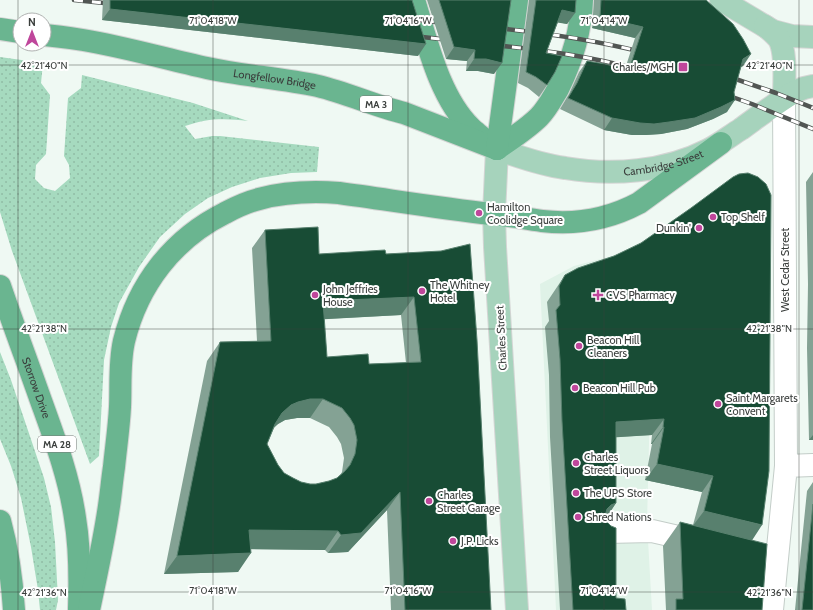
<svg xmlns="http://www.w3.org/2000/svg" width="813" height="610" viewBox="0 0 813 610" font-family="Cabin,sans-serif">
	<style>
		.built { fill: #dff2e7 }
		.green { fill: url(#green-dots) }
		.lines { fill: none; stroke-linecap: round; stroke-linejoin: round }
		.street-casing { stroke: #c3cdc8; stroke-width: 24 }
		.primary-casing { stroke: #d4d5d4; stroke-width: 24 }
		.highway-casing { stroke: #d4d5d4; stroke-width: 24 }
		.street { stroke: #fff; stroke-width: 22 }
		.primary { stroke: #a6d3bc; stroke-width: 22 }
		.highway { stroke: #6ab590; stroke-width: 22 }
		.rail-casing { stroke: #515653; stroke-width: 4.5 }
		.rail { stroke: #fff; stroke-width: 3; stroke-dasharray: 9; stroke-linecap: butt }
		.wall { fill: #84a294; fill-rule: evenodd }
		.shaded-wall { fill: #58806e }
		.building { fill: #184c35; stroke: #58806e; fill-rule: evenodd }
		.ticks { fill: none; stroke: #3a3e3c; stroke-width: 1; stroke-opacity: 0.45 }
		.poi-dot { fill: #bf469b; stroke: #fff; stroke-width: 1.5 }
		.labels { text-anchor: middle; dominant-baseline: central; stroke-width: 4; stroke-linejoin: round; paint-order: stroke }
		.shield { fill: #fff; stroke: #757876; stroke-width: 1 }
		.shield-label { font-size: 10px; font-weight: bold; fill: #3a3e3c }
		.poi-label { font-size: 11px; fill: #3a3e3c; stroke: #fff; text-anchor: start }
		.street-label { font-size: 11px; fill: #3a3e3c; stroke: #fff }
		.ticks-label { font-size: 10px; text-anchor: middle; fill: #3a3e3c; stroke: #fff; stroke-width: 4; stroke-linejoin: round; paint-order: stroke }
	</style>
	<defs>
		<pattern id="green-dots" width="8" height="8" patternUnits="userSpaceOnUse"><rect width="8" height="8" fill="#a6dabf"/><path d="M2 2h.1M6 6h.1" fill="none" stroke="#90bca5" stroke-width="1.8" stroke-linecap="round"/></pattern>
	</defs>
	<rect width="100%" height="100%" fill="#eff9f3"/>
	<!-- built -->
	<path class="built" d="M 654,245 L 647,523 L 652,610 L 556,610 L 540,284 L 574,266 Z"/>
	<!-- green -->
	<path class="green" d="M 0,57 L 43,63 L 41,83 L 50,95 L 46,154 L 36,165 L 35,179 L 44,188 L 55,191 L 70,178 L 69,165 L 64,156 L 68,98 L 81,88 L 82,75 L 193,103 L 248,121 C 225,118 207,118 185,126 L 195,139 L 212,136 L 220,136 L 319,147 L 317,172 L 291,173 L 260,178 L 232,187 L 208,198 L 185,214 L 160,237 L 139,267 L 119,303 L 111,327 L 104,360 L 99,456 L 90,464 L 12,251 L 0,212 Z
		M 0,352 L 11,380 L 44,478 L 51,507 L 55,542 L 58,600 L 56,610 L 40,610 L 38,590 L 31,547 L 21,498 L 11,466 L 0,439 Z"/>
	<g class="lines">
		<!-- street casing -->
		<g class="street-casing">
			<path id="street" d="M 786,466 L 813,465
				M 606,532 L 652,531 L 700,542
				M 772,610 L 786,466 L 784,98"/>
		</g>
		<!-- primary casing -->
		<g class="primary-casing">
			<g id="primary">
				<path d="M 721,0 L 773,31 L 792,36 L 813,37"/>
				<path d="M 765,26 C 770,30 775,34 779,39 C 787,53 784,82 784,98"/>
				<path id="s1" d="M 517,610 L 495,247 L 494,214 L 497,149 C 519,157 542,165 565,168 C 612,176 665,172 708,150 C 720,144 730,136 741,129 C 759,116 776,103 794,92 L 804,88 L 813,86"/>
			</g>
		</g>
		<!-- highway casing -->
		<g class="highway-casing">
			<g id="highway">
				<path d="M 414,0 C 427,41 439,97 471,128 C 475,132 481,136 485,140"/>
				<path d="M 0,29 L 20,32"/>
				<path id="s2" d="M 44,35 C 57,36 70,38 83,40 C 125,47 166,59 207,68 C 244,76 281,78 318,86 C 347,93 375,106 404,113 L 497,149"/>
				<path d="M 497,149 C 511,139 527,129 539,117 C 547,109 552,99 558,89 C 572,61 581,32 582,0"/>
				<path d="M 497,149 L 517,0"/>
				<path id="s3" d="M 0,286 C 13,324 27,361 40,398 C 54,437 69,476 75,518 C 80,548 80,579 79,609"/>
				<path d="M 0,521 C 8,550 12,580 14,610"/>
				<path d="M 89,610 C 96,576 104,541 109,506 C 111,493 112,480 114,467 C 116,447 119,427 120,407 C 121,385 119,363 124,341 C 138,284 173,239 225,213 C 236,207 247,202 259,199 C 285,192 312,191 339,193 C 390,200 440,208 491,214 C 508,215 525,219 542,221 C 576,225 609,219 639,203 L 721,143"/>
			</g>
		</g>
		<!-- street -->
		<use href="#street" class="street"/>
		<!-- primary -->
		<use href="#primary" class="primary"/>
		<!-- highway -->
		<use href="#highway" class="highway"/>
		<!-- rail casing -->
		<g class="rail-casing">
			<path id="rail" d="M 74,0 L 114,4
				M 407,19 L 445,23
				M 497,28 C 546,33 594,40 642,52
				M 413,36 L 450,40
				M 494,45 C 542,50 589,56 636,69
				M 727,76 L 776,93 L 813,108
				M 724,94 L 752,104 L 813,129"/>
		</g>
		<!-- rail -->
		<use href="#rail" class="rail"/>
	</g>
	<!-- wall -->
	<path class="wall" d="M 103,0 L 412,0 L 418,56 L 102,20 Z
		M 427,0 L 511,0 L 494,74 L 478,71 L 466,71 L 467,61 L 446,59 Z
		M 529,0 L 576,0 L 575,13 L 567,24 L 558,22 L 546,53 L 547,85 L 539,97 L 528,88 L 518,83 Z
		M 594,0 L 706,0 L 743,66 L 741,67 L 727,112 L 713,119 L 687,129 L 661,134 L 646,135 L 632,135 L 604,130 L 560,109 L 569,94 L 579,72 L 587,61 L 625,69 L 635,38 L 592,28 Z
		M 813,172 L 813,440 L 809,440 L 807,348 L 808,284 L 806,182 Z
		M 265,230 L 319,254 L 386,254 L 441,251 L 491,610 L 391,610 L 387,510 L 348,552 L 328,553 L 325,550 L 251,549 L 238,572 L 164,574 L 207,361 L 220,342 L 257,341 L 252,248 ZM 401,315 L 406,363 L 369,364 L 327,357 L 324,319 ZM 297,418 L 310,418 L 329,427 L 337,437 L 341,444 L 344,458 L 342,472 L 341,474 L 337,478 L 329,481 L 316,484 L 310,484 L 301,482 L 293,478 L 284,473 L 278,465 L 267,444 L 274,428 L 278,424 L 285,420 Z
		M 614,256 L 752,540 L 762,610 L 666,610 L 663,546 L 680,522 L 693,525 L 702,492 L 645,480 L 652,444 L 651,444 L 652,435 L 616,437 L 616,503 L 606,518 L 616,598 L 626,610 L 560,610 L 550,437 L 549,375 L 545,327 L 549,321 L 547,302 L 565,275 Z
		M 813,482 L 813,610 L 795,610 L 807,491 Z"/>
	<!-- shaded-wall -->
	<path class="shaded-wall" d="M 110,9 L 426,44 L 418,56 L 102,20 Z
		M 562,10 L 575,13 L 567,24 L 554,22 Z
		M 600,17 L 643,27 L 635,38 L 592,28 Z
		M 454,47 L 475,50 L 467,61 L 446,59 Z
		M 751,54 L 743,66 L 735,71 L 743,59 Z
		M 474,59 L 486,59 L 502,63 L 494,74 L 478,71 L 466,71 Z
		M 735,100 L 727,112 L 713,119 L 687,129 L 661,134 L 646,135 L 632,135 L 604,130 L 612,118 Z
		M 414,297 L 401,315 L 310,320 L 323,301 Z
		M 310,399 L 323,399 L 310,418 L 297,418 L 285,420 L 278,424 L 269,431 L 282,413 L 291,405 L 298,402 Z
		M 664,419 L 652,435 L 605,438 L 616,422 Z
		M 663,427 L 664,427 L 652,444 L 651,444 Z
		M 813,435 L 813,440 L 809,440 Z
		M 657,464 L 713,476 L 702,492 L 645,480 Z
		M 400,492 L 387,510 L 348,552 L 328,553 L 341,535 Z
		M 616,503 L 605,520 L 599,522 L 607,509 L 611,505 Z
		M 704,511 L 762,525 L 751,542 L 692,527 Z
		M 249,530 L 338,531 L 325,550 L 236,549 Z
		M 251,553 L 238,572 L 164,574 L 177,556 Z"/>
	<!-- building -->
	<path class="building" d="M 110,0 L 412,0 L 426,44 L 110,9 Z
		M 439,0 L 511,0 L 502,63 L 486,59 L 474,59 L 475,50 L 454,47 Z
		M 536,0 L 576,0 L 575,13 L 562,10 L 546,53 L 562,56 L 555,72 L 547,85 L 536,77 L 526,72 Z
		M 601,0 L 706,0 L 733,24 L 743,39 L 751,54 L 743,59 L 734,92 L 735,100 L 721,107 L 695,118 L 669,122 L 654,124 L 640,123 L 612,118 L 568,98 L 577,83 L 587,61 L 605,64 L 629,70 L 643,27 L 600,17 Z
		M 748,173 L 758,177 L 766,184 L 771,195 L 769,471 L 762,525 L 704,511 L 713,476 L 657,464 L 664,427 L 663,427 L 664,419 L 616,422 L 616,503 L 611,505 L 607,509 L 605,516 L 607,522 L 611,526 L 616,528 L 616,598 L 625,599 L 626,610 L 573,610 L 562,421 L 560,359 L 556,310 L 560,305 L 559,286 L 565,275 L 578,268 L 614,256 L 641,243 L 691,208 L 733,177 L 739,174 Z
		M 318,227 L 319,254 L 385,250 L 386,254 L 441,251 L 470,244 L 477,340 L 491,610 L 405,610 L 400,492 L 361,533 L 341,535 L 338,531 L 249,530 L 251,553 L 177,556 L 220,342 L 271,341 L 265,230 ZM 414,297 L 421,362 L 369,364 L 368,354 L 327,357 L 323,301 ZM 310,399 L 323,399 L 342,408 L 350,418 L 354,425 L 357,440 L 355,454 L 350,465 L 345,471 L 337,478 L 329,481 L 316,484 L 310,484 L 301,482 L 293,478 L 284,473 L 278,465 L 267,444 L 275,424 L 282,413 L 291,405 L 298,402 Z
		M 813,504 L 813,610 L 802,610 Z
		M 680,522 L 767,544 L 762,610 L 676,610 L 676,599 L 683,599 Z"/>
	<!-- ticks -->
	<path class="ticks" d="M 18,0 L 18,610M 213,0 L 213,610M 408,0 L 408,610M 604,0 L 604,610M 799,0 L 799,610M 0,65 L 813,65M 0,329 L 813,329M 0,592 L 813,592"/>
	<!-- markers -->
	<g class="poi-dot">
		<rect x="678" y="62" width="10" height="10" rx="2"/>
		<circle cx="479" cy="213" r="4"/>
		<circle cx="713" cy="217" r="4"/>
		<circle cx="699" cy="228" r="4"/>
		<circle cx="422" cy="291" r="4"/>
		<circle cx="315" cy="295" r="4"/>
		<path d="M596 289h4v4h4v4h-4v4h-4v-4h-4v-4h4z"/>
		<circle cx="579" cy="346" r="4"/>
		<circle cx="575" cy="388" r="4"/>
		<circle cx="718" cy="404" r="4"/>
		<circle cx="576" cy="463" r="4"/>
		<circle cx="576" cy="493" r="4"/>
		<circle cx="429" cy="501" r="4"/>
		<circle cx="578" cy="517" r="4"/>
		<circle cx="453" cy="541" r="4"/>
	</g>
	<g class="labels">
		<!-- shield labels -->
		<g class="shield">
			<rect x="360" y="96" width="32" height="16" rx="3"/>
			<rect x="38" y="436" width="38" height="16" rx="3"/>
		</g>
		<g class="shield-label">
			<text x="376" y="104">MA 3</text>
			<text x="57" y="444">MA 28</text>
		</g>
		<!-- poi labels -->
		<g class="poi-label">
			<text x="674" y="67" text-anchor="end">Charles/MGH</text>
			<text x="487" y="207">Hamilton<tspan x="487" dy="13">Coolidge Square</tspan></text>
			<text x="721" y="217">Top Shelf</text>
			<text x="691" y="228" text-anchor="end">Dunkin'</text>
			<text x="430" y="285">The Whitney<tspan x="430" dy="13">Hotel</tspan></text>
			<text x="323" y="289">John Jeffries<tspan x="323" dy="13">House</tspan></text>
			<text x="606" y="295">CVS Pharmacy</text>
			<text x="587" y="340">Beacon Hill<tspan x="587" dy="13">Cleaners</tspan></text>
			<text x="583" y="388">Beacon Hill Pub</text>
			<text x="726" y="398">Saint Margarets<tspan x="726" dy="13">Convent</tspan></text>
			<text x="584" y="457">Charles<tspan x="584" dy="13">Street Liquors</tspan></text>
			<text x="584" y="493">The UPS Store</text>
			<text x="437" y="495">Charles<tspan x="437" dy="13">Street Garage</tspan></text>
			<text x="586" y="517">Shred Nations</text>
			<text x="461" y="541">J.P. Licks</text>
		</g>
		<!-- street labels -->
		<g class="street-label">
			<text stroke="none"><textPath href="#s2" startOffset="235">Longfellow Bridge</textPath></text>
			<text stroke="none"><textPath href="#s1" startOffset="632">Cambridge Street</textPath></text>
			<text transform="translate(785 270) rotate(-90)">West Cedar Street</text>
			<text transform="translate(501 338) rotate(-93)">Charles Street</text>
			<text stroke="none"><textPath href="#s3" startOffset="108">Storrow Drive</textPath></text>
		</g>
	</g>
	<g class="ticks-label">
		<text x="213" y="24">71°04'18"W</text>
		<text x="408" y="24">71°04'16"W</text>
		<text x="604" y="24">71°04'14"W</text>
		<text x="44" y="69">42°21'40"N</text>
		<text x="769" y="69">42°21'40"N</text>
		<text x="44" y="332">42°21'38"N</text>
		<text x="769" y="332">42°21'38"N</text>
		<text x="213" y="594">71°04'18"W</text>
		<text x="408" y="594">71°04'16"W</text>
		<text x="604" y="594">71°04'14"W</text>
		<text x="44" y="596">42°21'36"N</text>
		<text x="769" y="596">42°21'36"N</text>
	</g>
	<!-- north arrow -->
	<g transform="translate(32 32)"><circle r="19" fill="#ffffff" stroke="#b0b2b1"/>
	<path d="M0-3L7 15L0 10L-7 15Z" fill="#bf469b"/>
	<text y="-6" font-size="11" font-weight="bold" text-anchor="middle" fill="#3a3e3c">N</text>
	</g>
</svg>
